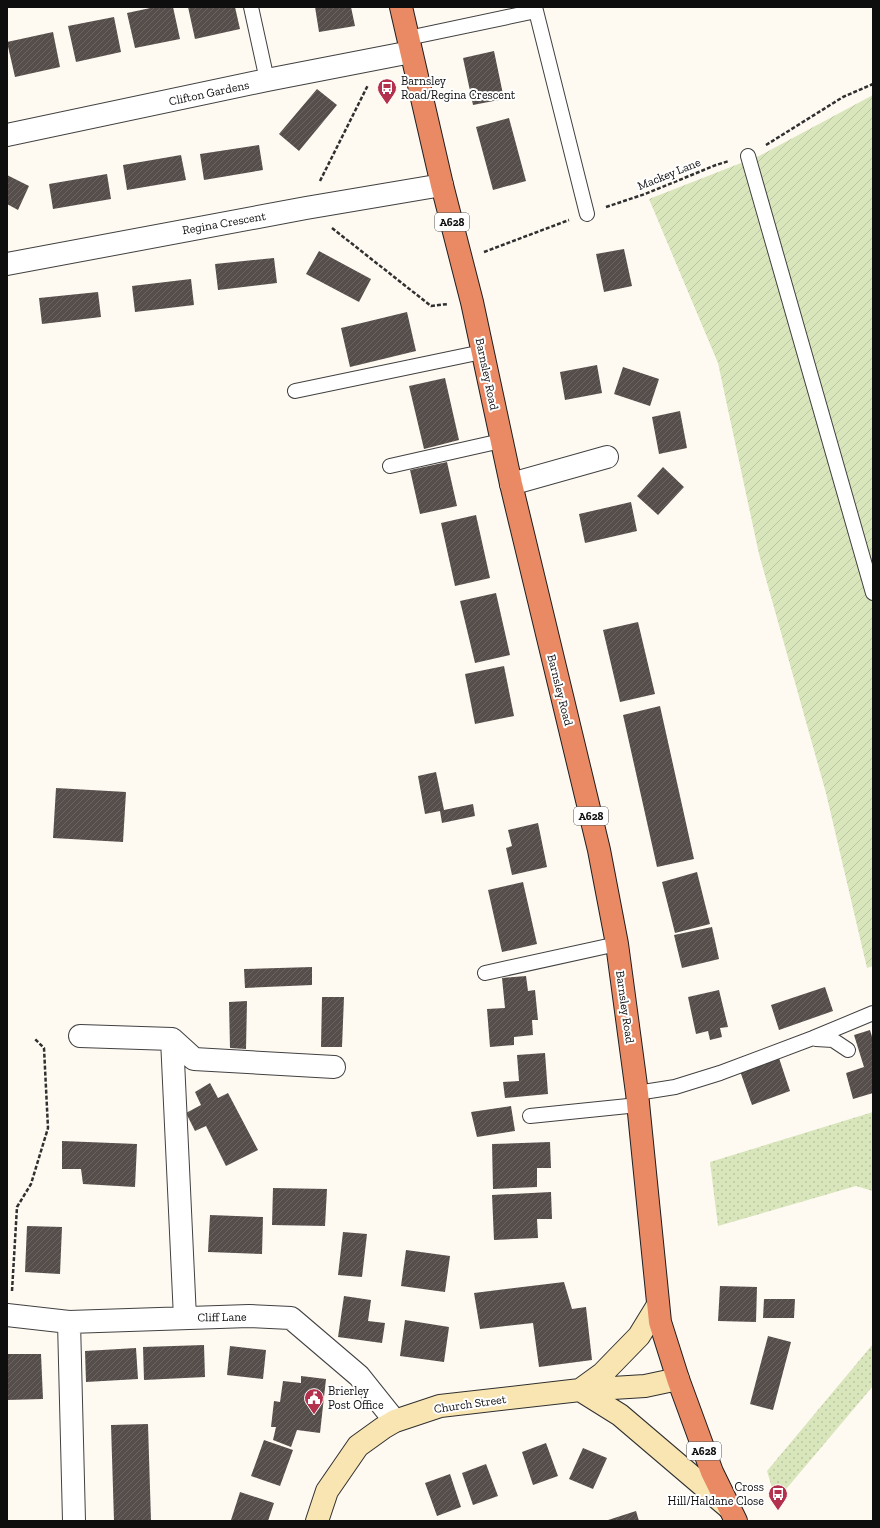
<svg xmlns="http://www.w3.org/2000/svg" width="880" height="1528" viewBox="0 0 880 1528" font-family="'Zilla Slab',serif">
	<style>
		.grass { fill: url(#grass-dots) }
		.garden { fill: url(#garden-furrows) }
		.building { fill: url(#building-hatch) }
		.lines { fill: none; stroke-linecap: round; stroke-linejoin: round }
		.lane-casing { stroke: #414141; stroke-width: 16 }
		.street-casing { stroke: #414141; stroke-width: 24 }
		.secondary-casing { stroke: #303030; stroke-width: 24 }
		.highway-casing { stroke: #1f1f1f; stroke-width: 24 }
		.path { stroke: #303030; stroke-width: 2.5; stroke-dasharray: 4 2; stroke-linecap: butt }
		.lane { stroke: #fff; stroke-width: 14 }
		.street { stroke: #fff; stroke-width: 22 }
		.secondary { stroke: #f9e5b1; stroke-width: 22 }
		.highway { stroke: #e98a64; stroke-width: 22 }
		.labels { text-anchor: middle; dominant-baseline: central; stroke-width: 4; stroke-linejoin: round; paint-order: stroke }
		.shield { fill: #fff; stroke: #565656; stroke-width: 1 }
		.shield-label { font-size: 11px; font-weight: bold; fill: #0e0e0e }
		.poi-label { font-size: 12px; fill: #0e0e0e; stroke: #fff; text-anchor: start }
		.street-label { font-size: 12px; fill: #0e0e0e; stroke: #fff }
	</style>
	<defs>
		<pattern id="grass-dots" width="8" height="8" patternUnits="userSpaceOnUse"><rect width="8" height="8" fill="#d9e6bc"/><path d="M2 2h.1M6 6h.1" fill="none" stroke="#b9c4a0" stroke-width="1.8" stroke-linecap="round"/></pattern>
		<pattern id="garden-furrows" width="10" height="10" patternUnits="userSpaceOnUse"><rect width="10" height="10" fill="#d9e6bc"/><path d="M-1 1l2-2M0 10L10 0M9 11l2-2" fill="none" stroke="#b9c4a0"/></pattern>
		<pattern id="building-hatch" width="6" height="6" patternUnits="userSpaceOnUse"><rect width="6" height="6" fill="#564e4b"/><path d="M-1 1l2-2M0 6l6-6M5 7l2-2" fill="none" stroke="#696361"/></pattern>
	</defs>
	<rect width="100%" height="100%" fill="#fef9f1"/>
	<!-- grass -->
	<path class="grass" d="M 873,1112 L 873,1191 L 856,1186 L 718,1226 L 710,1162 Z
		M 873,1344 L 873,1386 L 776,1501 L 767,1471 Z"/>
	<!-- garden -->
	<path class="garden" d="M 873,95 L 873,966 L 867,968 L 826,793 L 759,554 L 718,363 L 649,199 L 759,156 Z"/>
	<!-- building -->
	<path class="building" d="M 155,7 L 173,7 L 180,39 L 135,48 L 127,13 Z
		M 188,7 L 235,7 L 240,29 L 195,39 Z
		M 315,7 L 351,7 L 355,26 L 319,32 Z
		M 114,17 L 121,52 L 76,62 L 68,26 Z
		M 53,32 L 60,67 L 15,77 L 7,42 Z
		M 494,51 L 504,99 L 473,105 L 463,58 Z
		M 317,89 L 337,105 L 299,151 L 279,134 Z
		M 509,118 L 526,181 L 493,190 L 476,127 Z
		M 259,145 L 263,170 L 204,180 L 200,154 Z
		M 181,155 L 186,180 L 127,190 L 123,165 Z
		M 107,174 L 111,199 L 53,209 L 49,184 Z
		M 7,175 L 29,186 L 18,210 L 7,204 Z
		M 624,249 L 632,286 L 604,292 L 596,254 Z
		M 319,251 L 371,279 L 359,302 L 306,274 Z
		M 274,258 L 277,283 L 218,290 L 215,264 Z
		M 191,279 L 194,305 L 135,312 L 132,286 Z
		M 98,292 L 101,317 L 42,324 L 39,298 Z
		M 407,312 L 416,351 L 350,367 L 341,328 Z
		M 597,365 L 602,393 L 565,400 L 560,372 Z
		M 623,367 L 659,379 L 650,406 L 614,394 Z
		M 445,378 L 459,440 L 424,449 L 409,386 Z
		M 680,411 L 687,448 L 659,454 L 652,417 Z
		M 447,462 L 457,506 L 420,514 L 410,470 Z
		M 663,467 L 684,487 L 658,515 L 637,496 Z
		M 631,502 L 637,531 L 585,543 L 579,514 Z
		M 476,515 L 490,578 L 455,586 L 441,523 Z
		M 496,593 L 510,655 L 475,663 L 460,601 Z
		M 638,622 L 655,694 L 620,702 L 603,630 Z
		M 504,666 L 514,716 L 475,724 L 465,674 Z
		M 660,706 L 694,859 L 657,867 L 623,715 Z
		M 436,772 L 444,810 L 473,804 L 475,816 L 442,823 L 440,811 L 425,814 L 418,776 Z
		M 56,788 L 126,792 L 123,842 L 53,838 Z
		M 538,823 L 547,867 L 512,875 L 506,848 L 512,846 L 508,830 Z
		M 697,872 L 710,924 L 675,933 L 662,882 Z
		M 523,882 L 537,944 L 502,952 L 488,890 Z
		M 712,927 L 719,959 L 682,968 L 674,935 Z
		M 312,967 L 312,985 L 245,988 L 244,969 Z
		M 526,976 L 528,991 L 535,990 L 538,1020 L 532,1020 L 533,1035 L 514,1037 L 514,1045 L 490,1047 L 487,1009 L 505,1008 L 502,978 Z
		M 825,987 L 833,1011 L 779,1030 L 771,1005 Z
		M 719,990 L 728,1027 L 720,1028 L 722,1037 L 710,1040 L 708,1031 L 696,1034 L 688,997 Z
		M 322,997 L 344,997 L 342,1047 L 321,1047 Z
		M 247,1001 L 246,1049 L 230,1048 L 229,1002 Z
		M 870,1030 L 873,1040 L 873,1093 L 853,1099 L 846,1073 L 864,1067 L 854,1035 Z
		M 545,1053 L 548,1094 L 505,1098 L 503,1082 L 519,1081 L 517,1055 Z
		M 779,1058 L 790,1091 L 752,1105 L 740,1071 Z
		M 210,1083 L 218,1098 L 228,1093 L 258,1150 L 226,1166 L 206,1126 L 195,1131 L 186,1113 L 201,1105 L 195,1092 Z
		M 511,1106 L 515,1131 L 477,1137 L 471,1112 Z
		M 62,1141 L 137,1144 L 135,1187 L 83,1184 L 81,1169 L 62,1169 Z
		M 550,1142 L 551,1168 L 537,1168 L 537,1187 L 493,1189 L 492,1144 Z
		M 273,1188 L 327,1189 L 325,1226 L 272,1225 Z
		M 551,1192 L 552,1219 L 537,1219 L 538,1238 L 494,1240 L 492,1195 Z
		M 210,1215 L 263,1217 L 262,1254 L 208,1252 Z
		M 27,1226 L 62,1227 L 60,1274 L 25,1272 Z
		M 343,1232 L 367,1234 L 362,1277 L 338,1275 Z
		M 406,1250 L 450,1256 L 445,1292 L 401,1286 Z
		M 564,1282 L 572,1309 L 586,1307 L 592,1360 L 539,1367 L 533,1323 L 480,1329 L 474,1293 Z
		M 720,1286 L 757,1287 L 756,1322 L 718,1321 Z
		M 344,1296 L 371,1300 L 368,1321 L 385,1323 L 382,1343 L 338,1337 Z
		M 764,1299 L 795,1299 L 794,1318 L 763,1318 Z
		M 405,1320 L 449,1327 L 444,1362 L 400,1356 Z
		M 768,1336 L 791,1342 L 773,1410 L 750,1404 Z
		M 204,1345 L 205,1377 L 144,1380 L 143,1347 Z
		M 230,1346 L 266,1350 L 263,1379 L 227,1375 Z
		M 136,1348 L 138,1379 L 86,1382 L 85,1351 Z
		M 7,1354 L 41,1354 L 43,1399 L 7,1400 Z
		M 301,1376 L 326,1379 L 320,1433 L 297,1430 L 291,1447 L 273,1440 L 276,1427 L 271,1427 L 274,1401 L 280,1402 L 283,1381 L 301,1383 Z
		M 148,1424 L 151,1521 L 114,1521 L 111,1425 Z
		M 264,1440 L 293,1450 L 280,1486 L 251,1476 Z
		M 546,1443 L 558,1476 L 533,1485 L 522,1452 Z
		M 583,1448 L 607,1458 L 593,1489 L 569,1479 Z
		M 486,1464 L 498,1496 L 473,1505 L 462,1473 Z
		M 450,1474 L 461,1507 L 437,1516 L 425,1483 Z
		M 240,1492 L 274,1503 L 268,1521 L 235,1521 L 231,1520 Z
		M 636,1511 L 639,1521 L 605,1521 Z"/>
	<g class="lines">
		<!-- lane casing -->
		<g class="lane-casing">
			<path id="lane" d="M 251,7 L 267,80
				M 535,7 L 587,214
				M 408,38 L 536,11
				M 748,156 L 873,593
				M 295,391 L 482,352
				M 390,466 L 501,441
				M 485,973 L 617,944
				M 816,1039 L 833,1040 L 848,1050
				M 637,1093 L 675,1087 L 720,1073 L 813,1038 L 873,1013
				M 530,1116 L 638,1105"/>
		</g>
		<!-- street casing -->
		<g class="street-casing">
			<path id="street" d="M 7,135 L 267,80 L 411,52
				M 7,264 L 306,208 L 442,185
				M 511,484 L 607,457
				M 80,1036 L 172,1039 L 185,1318
				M 172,1039 L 194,1059 L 334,1067
				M 7,1315 L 69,1322 L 249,1316 L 291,1318 L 359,1376 L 395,1421
				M 69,1322 L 74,1521"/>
		</g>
		<!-- secondary casing -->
		<g class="secondary-casing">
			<path id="secondary" d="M 658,1305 L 639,1336 L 602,1374 L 580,1390 L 620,1415 L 728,1507
				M 317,1521 L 327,1491 L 358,1446 L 383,1428 L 395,1421 L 440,1406 L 580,1390 L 645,1386 L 678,1379"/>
		</g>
		<!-- highway casing -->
		<g class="highway-casing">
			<path id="highway" d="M 401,7 L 442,185 L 472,302 L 511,484 L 599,850 L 617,944 L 637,1093 L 660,1322 L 678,1379 L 712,1472 L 736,1521"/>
		</g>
		<!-- path -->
		<path class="path" d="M 766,145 L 843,97 L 873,84
			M 320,181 L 368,85
			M 606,207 L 645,194 L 716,165 L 729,161
			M 332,228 L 431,306 L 448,304
			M 484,252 L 569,220
			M 12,1291 L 17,1207 L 31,1184 L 48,1128 L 44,1048 L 35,1039"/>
		<!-- lane -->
		<use href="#lane" class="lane"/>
		<!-- street -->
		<use href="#street" class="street"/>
		<!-- secondary -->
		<use href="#secondary" class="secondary"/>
		<!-- highway -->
		<use href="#highway" class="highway"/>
	</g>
	<!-- icons -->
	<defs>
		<g id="bus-pin" transform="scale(1)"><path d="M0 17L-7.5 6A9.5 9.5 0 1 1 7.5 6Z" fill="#b4314d" stroke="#fff"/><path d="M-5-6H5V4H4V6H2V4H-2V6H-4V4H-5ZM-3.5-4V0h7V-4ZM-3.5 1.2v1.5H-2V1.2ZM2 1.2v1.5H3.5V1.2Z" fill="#fff"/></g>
		<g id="civic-pin" transform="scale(1)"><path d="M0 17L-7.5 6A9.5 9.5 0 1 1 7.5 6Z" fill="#b4314d" stroke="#fff"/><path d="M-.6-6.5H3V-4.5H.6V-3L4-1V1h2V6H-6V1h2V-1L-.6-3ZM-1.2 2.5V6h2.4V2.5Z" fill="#fff"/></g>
	</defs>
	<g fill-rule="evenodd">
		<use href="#bus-pin" x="387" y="88"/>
		<use href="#civic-pin" x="314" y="1398"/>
		<use href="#bus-pin" x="778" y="1494"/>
	</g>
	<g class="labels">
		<!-- shield labels -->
		<g class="shield">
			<rect x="435" y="213" width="34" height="18" rx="3"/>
			<rect x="574" y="807" width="34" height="18" rx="3"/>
			<rect x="687" y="1442" width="34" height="18" rx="3"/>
		</g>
		<g class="shield-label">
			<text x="452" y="222">A628</text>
			<text x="591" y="816">A628</text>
			<text x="704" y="1451">A628</text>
		</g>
		<!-- poi labels -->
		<g class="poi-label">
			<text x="401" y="81">Barnsley<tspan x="401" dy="14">Road/Regina Crescent</tspan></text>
			<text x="328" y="1391">Brierley<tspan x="328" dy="14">Post Office</tspan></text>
			<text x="764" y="1487" text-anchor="end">Cross<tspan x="764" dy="14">Hill/Haldane Close</tspan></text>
		</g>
		<!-- street labels -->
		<g class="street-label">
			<text transform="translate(209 93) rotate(-12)">Clifton Gardens</text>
			<text transform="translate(669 174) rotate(-22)">Mackey Lane</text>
			<text transform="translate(224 223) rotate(-10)">Regina Crescent</text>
			<text transform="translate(487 374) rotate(78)">Barnsley Road</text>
			<text transform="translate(560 690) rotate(76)">Barnsley Road</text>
			<text transform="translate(625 1007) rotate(82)">Barnsley Road</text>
			<text transform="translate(222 1317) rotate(-1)">Cliff Lane</text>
			<text transform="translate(470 1404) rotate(-8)">Church Street</text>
		</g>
	</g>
	<!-- border -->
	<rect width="880" height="1528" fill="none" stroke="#0e0e0e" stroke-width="16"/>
</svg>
